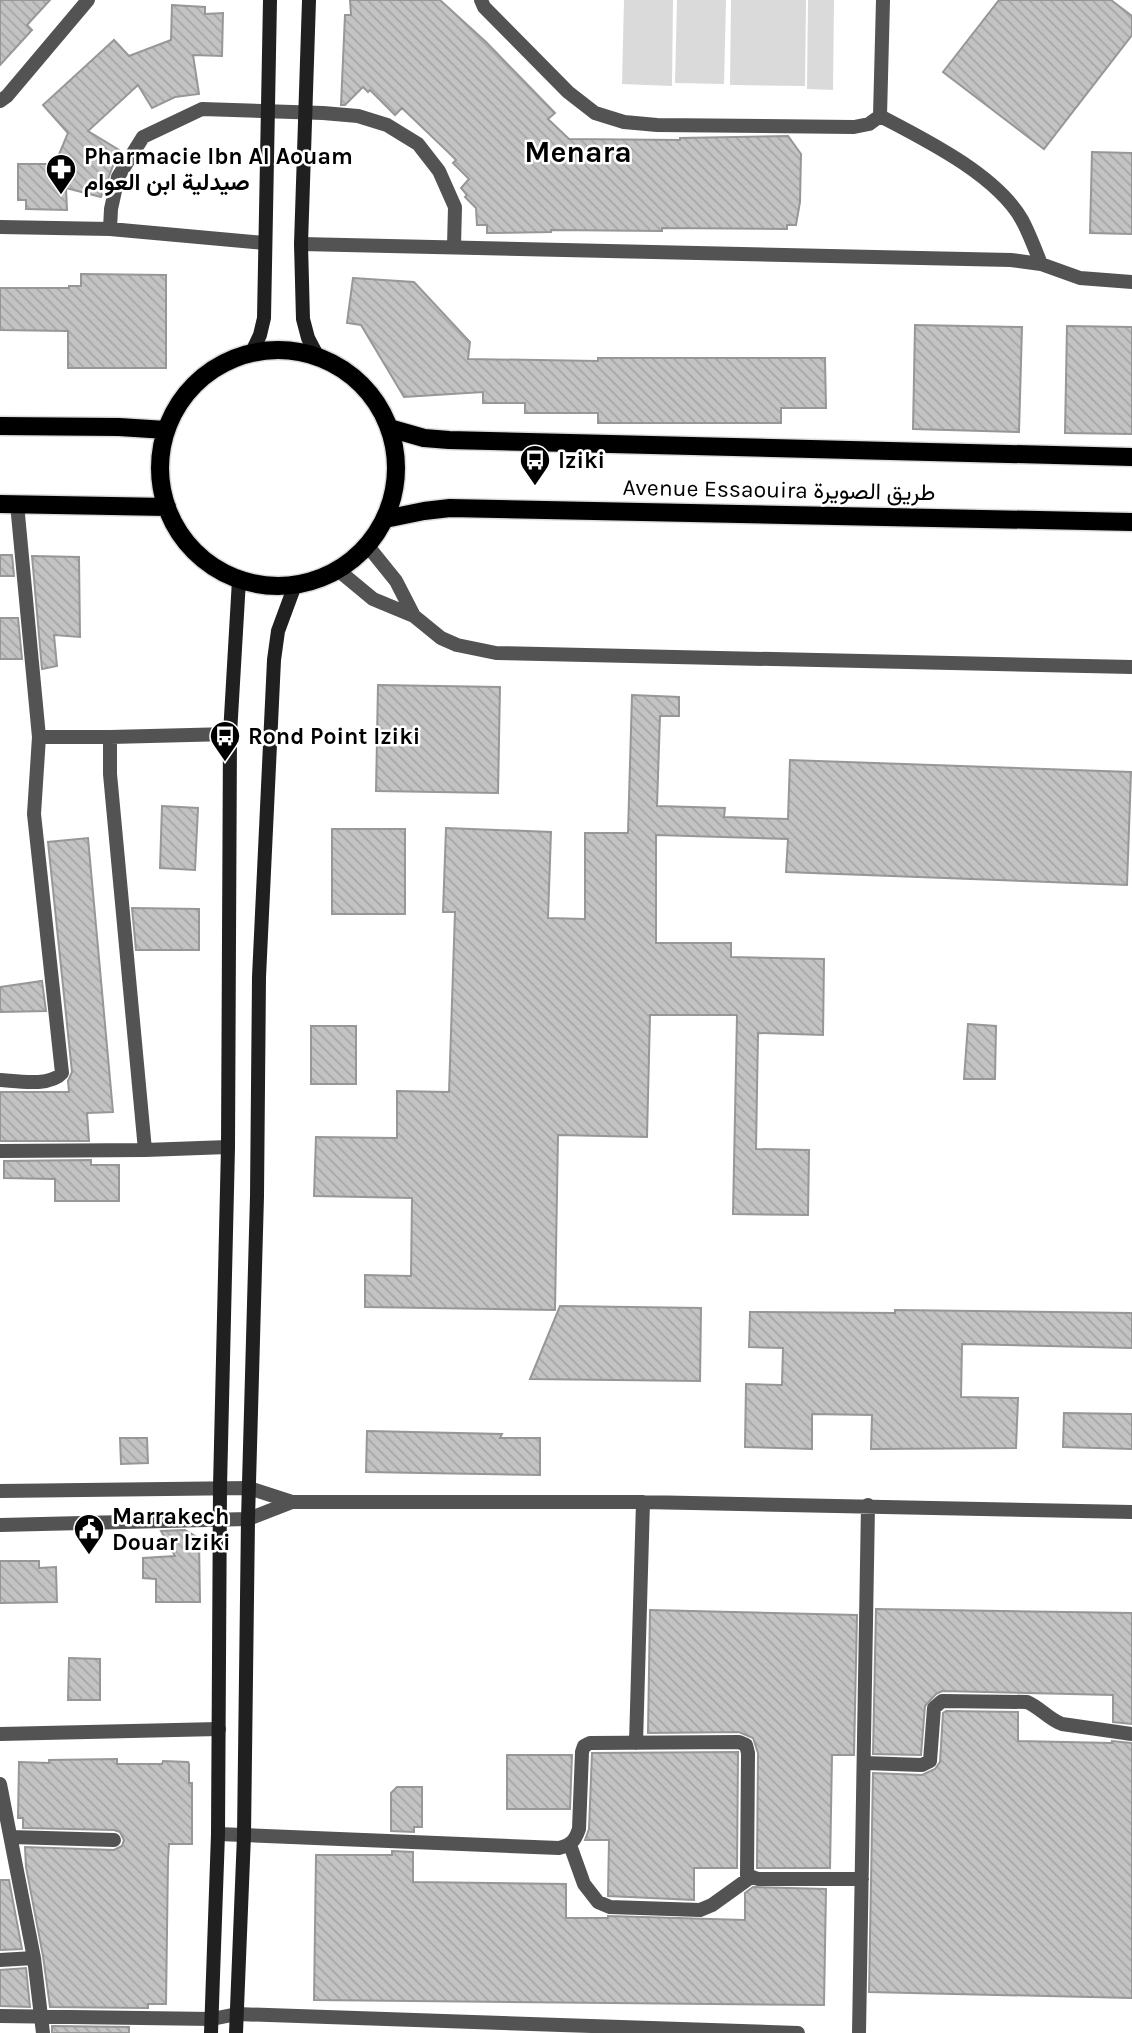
<svg xmlns="http://www.w3.org/2000/svg" width="1132" height="2033" viewBox="0 0 1132 2033" font-family="Karla,Vazirmatn,sans-serif">
	<style>
		.garden { fill: #dadada }
		.building { fill: url(#building-back-hatch); stroke: #979797; stroke-width: 2 }
		.lines { fill: none; stroke-linecap: round; stroke-linejoin: round }
		.primary-casing { stroke: #dbdbdb; stroke-width: 21 }
		.street { stroke: #535353; stroke-width: 14 }
		.secondary { stroke: #202020; stroke-width: 14 }
		.primary { stroke: #000; stroke-width: 18 }
		.labels { text-anchor: middle; dominant-baseline: central; stroke-width: 5; stroke-linejoin: round; paint-order: stroke }
		.poi-label { font-size: 23px; font-weight: bold; fill: #000; stroke: #fff; text-anchor: start }
		.street-label { font-size: 23px; fill: #000; stroke: #fff }
		.district-label { font-size: 30px; font-weight: bold; fill: #000; stroke: #fff }
	</style>
	<defs>
		<pattern id="building-back-hatch" width="6" height="6" patternUnits="userSpaceOnUse" patternTransform="scale(1.75)"><rect width="6" height="6" fill="#c3c3c3"/><path d="M-1 5l2 2M0 0l6 6M5-1l2 2" fill="none" stroke="#a6a6a6"/></pattern>
	</defs>
	<rect width="100%" height="100%" fill="#fff"/>
	<!-- garden -->
	<path class="garden" d="M 624,0 L 673,0 L 672,86 L 622,84 Z
		M 677,0 L 726,0 L 724,84 L 675,83 Z
		M 731,0 L 806,0 L 805,86 L 730,85 Z
		M 808,0 L 834,0 L 833,90 L 807,89 Z"/>
	<!-- building -->
	<path class="building" d="M 0,0 L 50,0 L 27,25 L 32,30 L 0,65 Z
		M 350,0 L 440,0 L 486,42 L 555,113 L 548,119 L 569,139 L 680,140 L 680,138 L 788,136 L 801,154 L 800,202 L 796,225 L 787,225 L 787,229 L 662,228 L 662,231 L 551,230 L 551,232 L 487,233 L 487,225 L 477,225 L 476,208 L 465,197 L 467,195 L 461,188 L 469,179 L 453,163 L 456,160 L 448,152 L 402,108 L 395,115 L 370,90 L 368,92 L 363,87 L 345,105 L 341,105 L 345,15 L 351,15 Z
		M 999,0 L 1111,0 L 1132,16 L 1132,35 L 1044,149 L 943,72 Z
		M 172,5 L 205,7 L 205,14 L 223,13 L 222,56 L 193,55 L 199,94 L 175,97 L 152,108 L 138,85 L 88,131 L 119,150 L 101,197 L 66,188 L 67,210 L 26,209 L 26,200 L 18,200 L 18,164 L 55,164 L 68,133 L 43,105 L 114,40 L 129,56 L 171,40 Z
		M 1092,152 L 1132,153 L 1132,234 L 1090,233 Z
		M 81,274 L 166,275 L 166,368 L 68,368 L 68,331 L 0,330 L 0,288 L 69,288 L 69,286 L 81,286 Z
		M 353,278 L 414,282 L 470,342 L 468,359 L 598,361 L 598,358 L 825,358 L 826,408 L 781,408 L 781,423 L 598,423 L 598,413 L 525,413 L 525,403 L 483,403 L 483,392 L 404,397 L 361,325 L 347,323 Z
		M 915,325 L 1022,327 L 1019,432 L 913,429 Z
		M 1067,326 L 1132,327 L 1132,434 L 1065,433 Z
		M 0,555 L 12,555 L 14,576 L 0,576 Z
		M 32,556 L 79,557 L 80,637 L 54,635 L 57,666 L 42,669 Z
		M 0,618 L 18,618 L 22,659 L 0,659 Z
		M 378,685 L 500,687 L 498,793 L 376,791 Z
		M 632,695 L 679,697 L 679,716 L 660,716 L 657,806 L 725,808 L 724,817 L 788,819 L 790,760 L 1131,772 L 1127,885 L 786,872 L 788,839 L 656,835 L 656,943 L 731,943 L 731,957 L 824,959 L 823,1035 L 758,1033 L 756,1149 L 809,1150 L 808,1215 L 733,1214 L 737,1015 L 650,1015 L 647,1137 L 558,1135 L 555,1310 L 365,1307 L 365,1275 L 411,1276 L 412,1198 L 314,1196 L 316,1137 L 397,1138 L 397,1091 L 449,1092 L 455,912 L 443,912 L 446,828 L 551,832 L 548,918 L 585,919 L 585,833 L 628,833 Z
		M 162,806 L 198,808 L 195,870 L 160,868 Z
		M 332,829 L 405,829 L 405,914 L 332,914 Z
		M 88,838 L 113,1112 L 87,1113 L 89,1141 L 0,1141 L 0,1092 L 69,1092 L 68,1081 L 72,1072 L 48,842 Z
		M 132,908 L 199,909 L 199,950 L 136,950 Z
		M 42,981 L 46,1011 L 0,1012 L 0,987 Z
		M 968,1024 L 996,1026 L 995,1079 L 964,1079 Z
		M 311,1026 L 356,1026 L 356,1084 L 311,1084 Z
		M 91,1160 L 91,1165 L 119,1165 L 119,1201 L 55,1201 L 55,1179 L 4,1178 L 4,1161 Z
		M 560,1306 L 701,1308 L 700,1381 L 530,1379 Z
		M 895,1310 L 1132,1313 L 1132,1348 L 962,1344 L 961,1397 L 1018,1398 L 1016,1448 L 871,1449 L 872,1415 L 812,1414 L 812,1449 L 745,1447 L 746,1384 L 782,1385 L 783,1348 L 749,1347 L 750,1312 L 895,1313 Z
		M 1064,1413 L 1132,1414 L 1132,1449 L 1063,1447 Z
		M 367,1431 L 502,1434 L 500,1438 L 540,1438 L 540,1475 L 366,1472 Z
		M 120,1438 L 147,1438 L 148,1463 L 121,1464 Z
		M 185,1530 L 197,1537 L 199,1541 L 200,1602 L 156,1602 L 156,1579 L 143,1578 L 143,1558 L 175,1556 L 161,1531 Z
		M 0,1561 L 39,1561 L 39,1568 L 56,1567 L 57,1602 L 0,1603 Z
		M 876,1609 L 1132,1613 L 1132,1724 L 1113,1722 L 1113,1695 L 942,1691 L 936,1694 L 925,1706 L 921,1755 L 873,1754 Z
		M 650,1610 L 857,1615 L 854,1755 L 832,1755 L 830,1868 L 757,1868 L 758,1753 L 753,1738 L 739,1732 L 648,1733 Z
		M 69,1658 L 100,1659 L 100,1700 L 68,1700 Z
		M 946,1711 L 1018,1712 L 1018,1741 L 1112,1743 L 1112,1741 L 1132,1743 L 1132,1998 L 869,1992 L 873,1773 L 922,1775 L 935,1769 L 940,1762 L 943,1713 Z
		M 738,1752 L 737,1868 L 694,1868 L 694,1900 L 608,1896 L 609,1840 L 585,1840 L 589,1829 L 592,1753 Z
		M 507,1755 L 572,1755 L 570,1809 L 507,1809 Z
		M 117,1759 L 117,1764 L 162,1764 L 163,1761 L 188,1762 L 189,1764 L 189,1783 L 192,1783 L 192,1844 L 169,1844 L 168,1859 L 166,2004 L 148,2004 L 148,2008 L 50,2007 L 43,1956 L 26,1867 L 25,1847 L 114,1850 L 122,1846 L 124,1840 L 120,1832 L 114,1830 L 23,1828 L 23,1818 L 18,1818 L 19,1762 L 49,1763 L 49,1760 Z
		M 397,1787 L 422,1787 L 422,1827 L 414,1827 L 414,1832 L 391,1831 L 391,1793 Z
		M 392,1851 L 413,1852 L 413,1882 L 566,1884 L 566,1918 L 608,1918 L 608,1916 L 745,1920 L 745,1893 L 753,1887 L 826,1889 L 824,2005 L 314,2000 L 316,1855 L 392,1855 Z
		M 0,1880 L 9,1880 L 22,1949 L 0,1950 Z
		M 26,1968 L 30,2007 L 0,2006 L 0,1970 Z
		M 52,2026 L 129,2027 L 129,2033 L 52,2033 Z"/>
	<g class="lines">
		<!-- primary casing -->
		<g class="primary-casing">
			<path id="primary" d="M160 468a118 118 0 1 1 236 0a118 118 0 1 1-236 0Z
				M 0,426 L 119,427 L 166,430
				M 389,428 L 424,438 L 449,440 L 1132,457
				M 0,504 L 167,507
				M 385,519 L 424,511 L 450,508 L 1132,522"/>
		</g>
		<!-- street -->
		<path class="street" d="M 481,0 L 484,7 L 568,92 L 595,113 L 624,122 L 657,125 L 854,127 L 869,124 L 880,116
			M 0,101 L 7,96 L 88,0
			M 880,116 C 924,139 997,175 1022,220 C 1029,233 1035,249 1041,264
			M 880,116 L 883,0
			M 0,227 L 110,229 L 264,243
			M 110,229 L 111,209 L 118,177 L 143,137 L 202,109 L 323,113 L 358,116 L 387,125 L 418,144 L 439,171 L 455,207 L 454,246
			M 301,244 L 1011,260 L 1041,264 L 1080,278 L 1132,282
			M 367,545 L 396,581 L 414,616
			M 338,570 L 373,599 L 414,616 L 441,638 L 457,645 L 496,653 L 1132,667
			M 39,737 L 110,737
			M 0,1080 C 17,1081 50,1087 62,1073 L 34,814 L 39,737 L 17,504
			M 145,1150 L 110,774 L 110,737 L 230,734
			M 0,1151 L 145,1150 L 228,1147
			M 0,1491 L 249,1488 L 292,1502 L 248,1519 L 0,1525
			M 292,1502 L 643,1502 L 1132,1512
			M 0,1734 L 219,1729
			M 636,1743 L 643,1502
			M 864,1763 L 922,1765 L 930,1761 L 934,1708 L 942,1701 L 1027,1702 C 1041,1708 1048,1719 1062,1724 L 1132,1734
			M 0,1784 L 34,1958 L 43,2033
			M 218,1834 L 559,1848 C 571,1845 575,1841 579,1829 L 582,1752 L 584,1746 L 590,1743 L 739,1742 L 746,1745 L 748,1753 L 747,1875 L 758,1879 L 862,1879
			M 11,1837 L 114,1840
			M 570,1845 L 584,1884 L 598,1902 L 610,1907 L 700,1910 L 712,1905 L 751,1877
			M 0,1960 L 34,1958
			M 0,2016 L 212,2019 L 237,2014 L 798,2033
			M 859,2033 L 868,1505"/>
		<!-- secondary -->
		<path class="secondary" d="M 309,0 L 301,244 L 303,319 L 308,338 L 319,359
			M 251,354 L 260,335 L 264,318 L 270,0
			M 211,2033 L 218,1834 L 220,1487 L 228,1147 L 230,734 L 239,580
			M 236,2033 L 244,1835 L 248,1519 L 257,1196 L 259,977 L 274,660 L 278,631 L 295,585"/>
		<!-- primary -->
		<use href="#primary" class="primary"/>
	</g>
	<!-- icons -->
	<defs>
		<g id="pharmacy-pin" transform="scale(1.575)"><path d="M0 17L-7.5 6A9.5 9.5 0 1 1 7.5 6Z" fill="#000" stroke="#fff"/><path d="M-2-6h4v4h4v4h-4v4h-4v-4h-4v-4h4Z" fill="#fff"/></g>
		<g id="bus-pin" transform="scale(1.575)"><path d="M0 17L-7.5 6A9.5 9.5 0 1 1 7.5 6Z" fill="#000" stroke="#fff"/><path d="M-5-6H5V4H4V6H2V4H-2V6H-4V4H-5ZM-3.5-4V0h7V-4ZM-3.5 1.2v1.5H-2V1.2ZM2 1.2v1.5H3.5V1.2Z" fill="#fff"/></g>
		<g id="civic-pin" transform="scale(1.575)"><path d="M0 17L-7.5 6A9.5 9.5 0 1 1 7.5 6Z" fill="#000" stroke="#fff"/><path d="M-.6-6.5H3V-4.5H.6V-3L4-1V1h2V6H-6V1h2V-1L-.6-3ZM-1.2 2.5V6h2.4V2.5Z" fill="#fff"/></g>
	</defs>
	<g fill-rule="evenodd">
		<use href="#pharmacy-pin" x="61" y="169"/>
		<use href="#bus-pin" x="535" y="460"/>
		<use href="#bus-pin" x="225" y="736"/>
		<use href="#civic-pin" x="89" y="1529"/>
	</g>
	<g class="labels">
		<!-- poi labels -->
		<g class="poi-label">
			<text x="84" y="156">Pharmacie Ibn Al Aouam<tspan x="84" dy="26">صيدلية ابن العوام</tspan></text>
			<text x="558" y="460">Iziki</text>
			<text x="248" y="736">Rond Point Iziki</text>
			<text x="112" y="1516">Marrakech<tspan x="112" dy="26">Douar Iziki</tspan></text>
		</g>
		<!-- street labels -->
		<g class="street-label">
			<text transform="translate(779 490) rotate(1)">Avenue Essaouira طريق الصويرة</text>
		</g>
		<!-- district labels -->
		<g class="district-label">
			<text x="578" y="152">Menara</text>
		</g>
	</g>
</svg>
